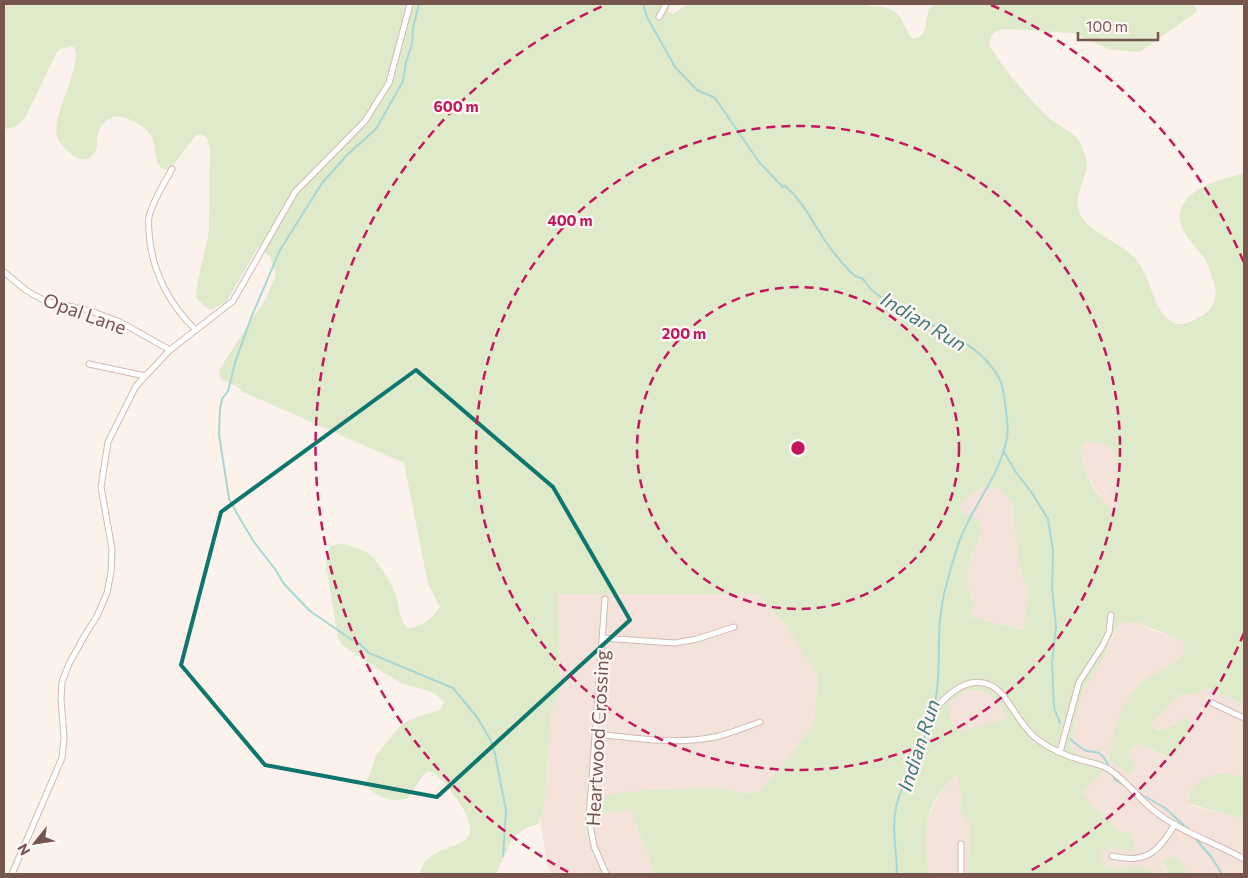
<svg xmlns="http://www.w3.org/2000/svg" width="1248" height="878" viewBox="0 0 1248 878" font-family="Commissioner,sans-serif">
	<style>
		.residential { fill: #f4e3db }
		.green { fill: #deeaca; fill-rule: evenodd }
		.lines { fill: none; stroke-linecap: round; stroke-linejoin: round }
		.stream { stroke: #a7d7d4; stroke-width: 2 }
		.street-casing { stroke: #d1bbb4; stroke-width: 7 }
		.street { stroke: #fff; stroke-width: 5 }
		.marked { fill: none; stroke: #0f766e; stroke-width: 4; stroke-linejoin: round }
		.ring { fill: none; stroke: #c2185b; stroke-width: 2.5; stroke-dasharray: 9 6 }
		.labels { text-anchor: middle; dominant-baseline: central; stroke-width: 4.5; stroke-linejoin: round; paint-order: stroke }
		.street-label { font-size: 19px; fill: #77554f; stroke: #fef7f3 }
		.water-label { font-size: 20px; font-style: italic; fill: #427b78; stroke: #fef7f3 }
		.centre { fill: #c2185b; stroke: #fef7f3; stroke-width: 2.5 }
		.ring-label { font-size: 15px; text-anchor: middle; font-weight: bold; fill: #c2185b; stroke: #fef7f3; stroke-width: 4.5; stroke-linejoin: round; paint-order: stroke }
	</style>
	<rect width="100%" height="100%" fill="#fcf2ec"/>
	<!-- residential -->
	<path class="residential" d="M 1087,441 L 1104,444 L 1114,450 L 1117,457 L 1117,487 L 1120,497 L 1118,509 L 1113,511 L 1107,507 L 1083,468 L 1080,455 L 1081,445 Z
		M 985,487 L 999,488 L 1012,502 L 1019,566 L 1029,592 L 1024,630 L 971,617 L 973,602 L 968,585 L 968,567 L 973,555 L 963,513 L 959,505 L 972,494 Z
		M 557,594 L 758,594 L 787,626 L 818,677 L 814,722 L 789,758 L 759,792 L 741,793 L 722,788 L 648,790 L 598,814 L 628,810 L 632,813 L 651,864 L 653,874 L 551,874 L 547,864 L 540,820 L 544,809 L 551,709 L 560,694 Z
		M 1139,622 L 1151,630 L 1177,637 L 1184,641 L 1186,649 L 1182,657 L 1169,667 L 1141,683 L 1110,751 L 1111,759 L 1106,763 L 1075,752 L 1070,746 L 1083,690 L 1105,656 L 1119,623 Z
		M 1208,688 L 1242,705 L 1244,704 L 1244,777 L 1229,774 L 1190,805 L 1244,819 L 1244,874 L 1189,874 L 1177,858 L 1164,866 L 1169,874 L 1155,874 L 1142,866 L 1110,869 L 1106,867 L 1100,857 L 1101,853 L 1103,850 L 1114,847 L 1130,833 L 1118,831 L 1103,814 L 1092,807 L 1081,793 L 1112,761 L 1127,773 L 1133,773 L 1135,771 L 1133,763 L 1128,753 L 1131,747 L 1137,744 L 1144,745 L 1164,757 L 1189,735 L 1192,728 L 1190,722 L 1177,721 L 1164,730 L 1152,728 L 1153,722 L 1180,694 L 1190,695 Z
		M 967,691 L 985,692 L 993,697 L 1000,703 L 1009,719 L 960,732 L 949,718 L 948,710 L 950,702 Z
		M 958,774 L 961,794 L 960,810 L 969,824 L 968,874 L 929,874 L 925,834 L 929,815 L 940,792 Z"/>
	<!-- green -->
	<path class="green" d="M 4,4 L 670,4 L 668,12 L 673,14 L 688,4 L 864,4 C 873,8 883,5 892,10 C 903,15 905,31 913,39 C 929,36 924,21 929,10 C 930,8 934,5 935,4 L 1193,4 L 1197,10 L 1195,13 L 1140,52 L 1111,50 L 1073,33 L 1006,29 C 995,30 990,34 989,45 C 1004,69 1026,96 1046,115 C 1055,124 1068,129 1077,138 C 1079,140 1081,144 1082,148 C 1098,176 1065,193 1083,219 C 1091,231 1120,244 1132,255 C 1151,273 1152,307 1169,320 C 1175,325 1183,325 1190,322 C 1209,314 1220,303 1214,283 C 1211,274 1209,266 1204,258 C 1195,245 1174,227 1181,209 C 1190,185 1223,180 1244,173 L 1244,704 L 1243,705 L 1208,688 L 1190,695 L 1180,694 L 1153,722 L 1152,727 C 1163,736 1173,723 1183,718 C 1189,719 1190,722 1192,728 L 1175,756 C 1157,761 1140,731 1128,753 L 1133,763 L 1135,771 L 1127,774 L 1112,761 L 1082,793 L 1092,807 L 1103,814 L 1118,831 L 1130,833 L 1132,836 L 1134,852 L 1114,847 L 1103,850 L 1100,857 L 1106,867 L 1110,869 L 1142,866 L 1149,868 L 1155,874 L 968,874 L 969,824 L 960,810 L 961,794 L 957,774 C 952,780 946,785 941,791 C 921,816 926,845 929,874 L 653,874 L 651,864 L 632,813 L 628,810 L 598,814 L 596,810 L 597,802 L 605,797 L 620,793 L 648,790 L 722,788 L 741,793 L 759,792 L 789,758 L 814,722 L 818,677 L 787,626 L 758,594 L 558,594 L 560,694 L 551,709 L 544,809 L 538,824 L 526,828 L 513,837 L 496,874 L 418,874 C 421,870 423,865 426,861 C 447,838 491,853 459,802 C 451,791 442,777 430,771 L 423,775 L 408,798 C 392,803 376,798 366,784 L 376,755 L 402,724 L 417,717 L 440,710 L 444,702 C 432,687 414,690 398,681 C 379,671 360,657 342,645 L 338,638 L 326,565 L 329,548 C 338,542 343,543 354,547 C 358,549 364,550 368,553 C 378,560 394,587 397,599 C 400,610 399,619 407,628 C 420,628 433,618 440,607 L 428,584 L 404,463 L 241,391 L 238,387 L 221,379 L 219,370 L 266,298 L 276,275 L 270,257 L 258,247 L 226,302 L 211,310 L 204,306 L 196,297 C 197,274 206,253 209,230 L 210,149 L 207,138 L 201,134 L 196,135 L 172,167 L 165,170 C 151,164 159,144 149,133 C 144,126 134,121 126,118 C 111,112 99,124 97,139 C 97,142 98,147 96,150 C 95,153 91,156 89,159 C 80,161 74,156 68,151 C 63,147 58,141 57,135 C 51,114 88,56 72,46 L 61,49 L 57,52 L 25,118 L 15,127 L 7,129 L 4,127 ZM 1087,441 L 1104,444 L 1114,450 C 1118,463 1116,475 1117,488 C 1118,495 1119,501 1118,509 L 1113,511 L 1107,507 C 1094,487 1079,470 1081,445 ZM 984,487 L 999,488 L 1012,502 L 1019,566 L 1029,592 L 1023,630 L 971,617 L 973,602 L 968,585 L 968,567 L 981,531 L 978,518 L 963,513 L 959,505 L 972,494 ZM 1139,622 C 1153,631 1169,633 1184,642 L 1186,649 C 1175,670 1154,670 1140,684 C 1124,700 1110,737 1110,759 L 1106,763 L 1075,752 L 1070,746 L 1083,690 L 1105,656 L 1112,637 L 1119,623 ZM 967,691 C 991,689 997,699 1008,718 L 960,732 C 951,721 946,716 950,702 Z
		M 1216,774 L 1229,774 L 1244,777 L 1244,819 L 1190,804 C 1184,789 1204,777 1216,774 Z
		M 1169,857 L 1177,858 L 1189,874 L 1169,874 L 1163,861 Z"/>
	<g class="lines">
		<!-- stream -->
		<path class="stream" d="M 643,4 L 647,17 L 675,67 L 697,90 L 715,98 L 759,162 L 783,187 L 785,186 C 804,202 812,222 826,242 C 834,253 844,267 855,276 C 858,277 861,278 863,279 C 866,282 869,288 873,291 C 911,323 974,332 999,378 C 1004,387 1009,427 1007,438 C 1000,476 972,506 959,542 C 953,561 945,585 942,605 C 936,637 942,670 935,702 C 934,710 929,717 927,725 C 925,732 925,739 922,745 C 913,768 899,788 895,813 C 892,832 897,854 897,874
			M 1003,450 L 1015,471 L 1032,493 L 1048,519 L 1053,551 L 1052,587 L 1056,627 L 1052,663 L 1054,708 L 1060,723
			M 352,640 L 310,611 L 284,584 L 275,569 L 254,542 L 239,517 L 229,499 L 219,434 L 220,409 L 222,399 L 228,391 L 235,363 L 251,318 L 280,250 L 322,183 L 348,154 L 376,129 L 403,81 L 406,62 L 412,44 L 413,28 L 419,4
			M 359,643 L 369,653 L 453,688 L 477,717 L 491,741 L 495,754 L 506,810 L 503,856
			M 1070,739 C 1076,744 1080,748 1087,751 C 1090,752 1092,751 1095,752 C 1103,753 1106,761 1109,767
			M 1112,773 L 1115,780 L 1124,785
			M 1137,792 L 1165,808 L 1189,830
			M 1195,838 L 1212,858 L 1222,874"/>
		<!-- street casing -->
		<g class="street-casing">
			<path id="street" d="M 659,17 L 666,4
				M 172,169 C 164,184 153,200 149,217 C 148,222 149,228 149,232 C 151,269 169,305 196,330
				M 4,272 L 27,291 L 45,301 L 91,311 L 120,322 L 170,350
				M 89,364 L 145,376
				M 605,599 L 589,819 L 594,846 L 606,874
				M 602,638 L 675,643 L 697,639 L 734,627
				M 1212,703 L 1244,718
				M 938,706 C 951,691 969,676 990,685 C 1008,693 1018,725 1037,739 C 1049,748 1066,756 1081,760 C 1091,763 1101,764 1110,770 C 1127,781 1140,801 1157,813 C 1183,833 1216,843 1244,859
				M 595,734 C 636,738 675,745 715,737 C 730,734 745,727 760,722
				M 1060,752 L 1079,682 L 1103,645 L 1109,632 L 1111,615
				M 961,844 L 961,874
				M 1112,856 C 1146,864 1158,853 1175,824
				M 12,874 L 62,758 L 64,738 L 61,699 L 62,682 L 69,664 L 85,635 L 97,616 L 107,593 L 111,572 L 112,549 L 101,487 L 108,442 L 136,386 L 170,350 L 233,301 L 295,192 L 365,121 L 389,83 L 410,4"/>
		</g>
		<!-- street -->
		<use href="#street" class="street"/>
	</g>
	<!-- marked area -->
	<path class="marked" d="M 416,370 L 553,487 L 630,620 L 437,797 L 265,765 L 181,665 L 221,512 Z"/>
	<!-- distance rings -->
	<g class="ring">
		<circle cx="798" cy="448" r="161"/>
		<circle cx="798" cy="448" r="322"/>
		<path d="M1244 633A483 483 0 0 1 1028 872M568 872A483 483 0 0 1 605 5M991 5A483 483 0 0 1 1244 263"/>
	</g>
	<g class="labels">
		<!-- street labels -->
		<g class="street-label">
			<text transform="translate(85 313) rotate(20)">Opal Lane</text>
			<text transform="translate(597 738) rotate(-87)">Heartwood Crossing</text>
		</g>
		<!-- water labels -->
		<g class="water-label">
			<text transform="translate(924 321) rotate(31)">Indian Run</text>
			<text transform="translate(918 745) rotate(-72)">Indian Run</text>
		</g>
	</g>
	<circle cx="798" cy="448" r="8" class="centre"/>
	<g class="ring-label">
		<text x="456" y="112">600 m</text>
		<text x="570" y="226">400 m</text>
		<text x="684" y="339">200 m</text>
	</g>
	<!-- border -->
	<rect width="1248" height="878" fill="none" stroke="#77554f" stroke-width="10"/>
	<!-- north arrow -->
	<g transform="translate(35 843) rotate(240)" stroke="#fef7f3" stroke-width="4" paint-order="stroke">
	<path d="M0-4L9 19L0 12L-9 19Z" fill="#77554f"/>
	<text y="-8" font-size="14" font-weight="bold" text-anchor="middle" fill="#77554f">N</text>
	</g>
	<!-- scale -->
	<path d="M1078 32v8h80v-8" fill="none" stroke="#77554f" stroke-width="2.5"/>
	<text x="1086" y="32" font-size="15" fill="#77554f" stroke="#fef7f3" stroke-width="4" paint-order="stroke">100 m</text>
</svg>
